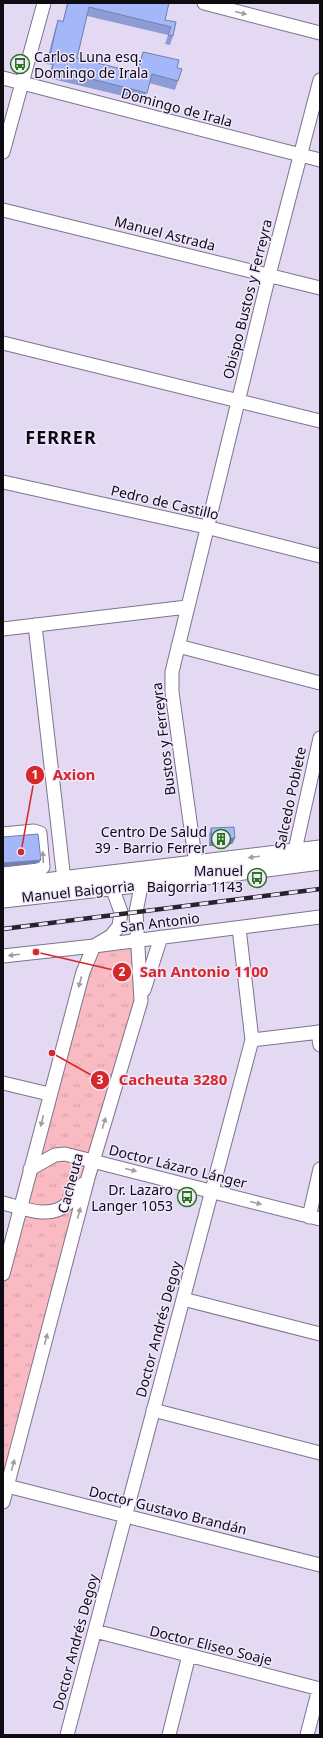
<svg xmlns="http://www.w3.org/2000/svg" width="323" height="1738" viewBox="0 0 323 1738" font-family="'Noto Sans',sans-serif">
	<style>
		.grass { fill: url(#grass-tufts) }
		.lines { fill: none; stroke-linecap: round; stroke-linejoin: round }
		.minor-casing { stroke: #7d738b; stroke-width: 15 }
		.major-casing { stroke: #7d738b; stroke-width: 19 }
		.minor { stroke: #fff; stroke-width: 13 }
		.major { stroke: #fff; stroke-width: 17 }
		.rail-casing { stroke: #27232d; stroke-width: 4.5 }
		.rail { stroke: #f0e7fd; stroke-width: 3; stroke-dasharray: 9; stroke-linecap: butt }
		.wall { fill: #8c9dd6 }
		.shaded-wall { fill: #7280ae }
		.building { fill: #a3b7f9; stroke: #7280ae }
		.oneway { fill: #9f9da1 }
		.labels { text-anchor: middle; dominant-baseline: central; stroke-width: 3; stroke-linejoin: round; paint-order: stroke }
		.poi-label { font-size: 14px; fill: #0e0b13; stroke: #f0e7fd; text-anchor: end }
		.street-label { font-size: 14px; fill: #0e0b13; stroke: #f0e7fd }
		.district-label { font-size: 18px; font-weight: bold; letter-spacing: 1px; fill: #0e0b13; stroke: #f0e7fd }
		.leader { fill: none; stroke: #d62828; stroke-width: 1.5 }
		.callout-dot { fill: #d62828; stroke: #f0e7fd; stroke-width: 1.5 }
		.mark-label { font-size: 12px; text-anchor: middle; font-weight: bold; fill: #fff }
		.callout-label { font-size: 15px; text-anchor: middle; font-weight: bold; fill: #d62828; stroke: #f0e7fd; stroke-width: 3; stroke-linejoin: round; paint-order: stroke }
	</style>
	<defs>
		<pattern id="grass-tufts" width="24" height="20" patternUnits="userSpaceOnUse"><rect width="24" height="20" fill="#f9bac2"/><path d="M3 7l-1-3M5 7V3M7 7l1-3M15 17l-1-3M17 17v-4M19 17l1-3" fill="none" stroke="#d49fa6"/></pattern>
	</defs>
	<rect width="100%" height="100%" fill="#e4d9f3"/>
	<!-- grass -->
	<path class="grass" d="M 138,941 L 141,988 L 3,1502 L 3,1274 L 94,946 Z"/>
	<g class="lines">
		<!-- minor casing -->
		<g class="minor-casing">
			<path id="minor" d="M 204,3 L 320,33
				M 3,78 L 320,160
				M 3,152 L 44,3
				M 3,210 L 320,288
				M 3,343 L 320,421
				M 3,482 L 206,527 L 320,556
				M 35,625 L 64,880
				M 3,629 L 187,607
				M 178,646 L 320,683
				M 3,834 L 34,831 L 40,833 L 43,867 L 39,870 L 3,874
				M 293,859 L 320,738
				M 197,872 L 172,692 L 172,672 L 269,275 L 320,80
				M 3,956 L 94,946 L 320,917
				M 144,990 L 161,937
				M 318,1032 L 320,1045
				M 252,1040 L 320,1032
				M 3,1083 L 49,1094
				M 30,1169 L 55,1155 L 65,1154 L 320,1219
				M 3,1203 C 22,1208 50,1220 67,1204 C 74,1199 78,1191 83,1184
				M 309,1217 L 320,1169
				M 3,1274 L 83,972 L 94,946 L 111,936 L 119,926 L 121,912 L 112,887 L 112,878
				M 183,1299 L 320,1334
				M 153,1410 L 320,1453
				M 7,1486 L 320,1565
				M 3,1502 L 88,1178 L 141,1001 L 136,912 L 143,876
				M 95,1631 L 320,1689
				M 67,1735 L 252,1040 L 239,928
				M 169,1735 L 189,1655
				M 307,1735 L 319,1689"/>
		</g>
		<!-- major casing -->
		<g class="major-casing">
			<path id="major" d="M 3,887 L 320,849
				M 3,899 L 198,877 L 320,861"/>
		</g>
		<!-- minor -->
		<use href="#minor" class="minor"/>
		<!-- major -->
		<use href="#major" class="major"/>
		<!-- rail casing -->
		<g class="rail-casing">
			<path id="rail" d="M 3,929 L 320,889"/>
		</g>
		<!-- rail -->
		<use href="#rail" class="rail"/>
	</g>
	<!-- wall -->
	<path class="wall" d="M 67,3 L 169,3 L 165,20 L 176,22 L 173,36 L 170,45 L 165,44 L 168,35 L 87,16 L 77,58 L 137,73 L 140,61 L 143,52 L 177,68 L 178,81 L 175,90 L 149,83 L 144,101 L 48,78 L 52,65 L 46,64 L 55,29 L 58,20 L 63,21 Z
		M 211,828 L 235,838 L 232,844 L 209,846 L 209,834 Z"/>
	<!-- shaded-wall -->
	<path class="shaded-wall" d="M 235,838 L 232,844 L 209,846 L 212,840 Z
		M 41,860 L 39,863 L 3,867 L 3,863 Z"/>
	<!-- building -->
	<path class="building" d="M 68,3 L 169,3 L 165,20 L 176,22 L 173,36 L 168,35 L 171,27 L 89,7 L 77,58 L 138,73 L 143,52 L 179,60 L 177,68 L 182,69 L 178,81 L 152,74 L 147,93 L 52,69 L 55,56 L 50,55 L 58,20 L 63,22 Z
		M 234,827 L 235,838 L 212,840 L 211,828 Z
		M 38,834 L 41,860 L 3,863 L 3,837 Z"/>
	<!-- one-way arrows -->
	<defs><path id="oneway-solid" d="M-6-.8H1V-3.2L6.5 0L1 3.2V.8H-6Z"/></defs>
	<g class="oneway">
		<use href="#oneway-solid" transform="translate(241 13) rotate(14)"/>
		<use href="#oneway-solid" transform="translate(43 857) rotate(-94)"/>
		<use href="#oneway-solid" transform="translate(254 857) rotate(173)"/>
		<use href="#oneway-solid" transform="translate(14 955) rotate(173)"/>
		<use href="#oneway-solid" transform="translate(80 982) rotate(105)"/>
		<use href="#oneway-solid" transform="translate(42 1121) rotate(104)"/>
		<use href="#oneway-solid" transform="translate(104 1123) rotate(-73)"/>
		<use href="#oneway-solid" transform="translate(131 1170) rotate(14)"/>
		<use href="#oneway-solid" transform="translate(256 1203) rotate(14)"/>
		<use href="#oneway-solid" transform="translate(79 1213) rotate(-75)"/>
		<use href="#oneway-solid" transform="translate(46 1339) rotate(-75)"/>
		<use href="#oneway-solid" transform="translate(13 1465) rotate(-75)"/>
	</g>
	<!-- icons -->
	<defs>
		<g id="bus-ring" transform="scale(1)"><circle r="9.5" fill="#f0e7fd" stroke="#2a751a" stroke-width="1.5"/><path d="M-5-6H5V4H4V6H2V4H-2V6H-4V4H-5ZM-3.5-4V0h7V-4ZM-3.5 1.2v1.5H-2V1.2ZM2 1.2v1.5H3.5V1.2Z" fill="#2a751a"/></g>
		<g id="building-ring" transform="scale(1)"><circle r="9.5" fill="#f0e7fd" stroke="#2a751a" stroke-width="1.5"/><path d="M-4-6H4V6H1V3H-1V6H-4ZM-2.5-4.3h1.7v1.8h-1.7ZM.8-4.3h1.7v1.8H.8ZM-2.5-1h1.7V.8h-1.7ZM.8-1h1.7V.8H.8Z" fill="#2a751a"/></g>
	</defs>
	<g fill-rule="evenodd">
		<use href="#bus-ring" x="20" y="64"/>
		<use href="#building-ring" x="221" y="839"/>
		<use href="#bus-ring" x="257" y="878"/>
		<use href="#bus-ring" x="187" y="1197"/>
	</g>
	<g class="labels">
		<!-- poi labels -->
		<g class="poi-label">
			<text x="34" y="56" text-anchor="start">Carlos Luna esq.<tspan x="34" dy="16">Domingo de Irala</tspan></text>
			<text x="207" y="831">Centro De Salud<tspan x="207" dy="16">39 - Barrio Ferrer</tspan></text>
			<text x="243" y="870">Manuel<tspan x="243" dy="16">Baigorria 1143</tspan></text>
			<text x="173" y="1189">Dr. Lazaro<tspan x="173" dy="16">Langer 1053</tspan></text>
		</g>
		<!-- street labels -->
		<g class="street-label">
			<text transform="translate(177 107) rotate(15)">Domingo de Irala</text>
			<text transform="translate(165 233) rotate(14)">Manuel Astrada</text>
			<text transform="translate(247 299) rotate(-76)">Obispo Bustos y Ferreyra</text>
			<text transform="translate(165 502) rotate(13)">Pedro de Castillo</text>
			<text transform="translate(163 739) rotate(-97)">Bustos y Ferreyra</text>
			<text transform="translate(290 798) rotate(-78)">Salcedo Poblete</text>
			<text transform="translate(78 891) rotate(-6)">Manuel Baigorria</text>
			<text transform="translate(160 922) rotate(-7)">San Antonio</text>
			<text transform="translate(178 1166) rotate(14)">Doctor Lázaro Lánger</text>
			<text transform="translate(70 1183) rotate(-75)">Cacheuta</text>
			<text transform="translate(158 1329) rotate(-75)">Doctor Andrés Degoy</text>
			<text transform="translate(168 1510) rotate(14)">Doctor Gustavo Brandán</text>
			<text transform="translate(75 1642) rotate(-75)">Doctor Andrés Degoy</text>
			<text transform="translate(211 1645) rotate(14)">Doctor Eliseo Soaje</text>
		</g>
		<!-- district labels -->
		<g class="district-label">
			<text x="61" y="437">FERRER</text>
		</g>
	</g>
	<!-- callouts -->
	<path class="leader" d="M21 852L35 775M36 952L122 972M52 1053L100 1080"/>
	<g class="callout-dot">
		<circle cx="21" cy="852" r="4"/>
		<circle cx="36" cy="952" r="4"/>
		<circle cx="52" cy="1053" r="4"/>
		<circle cx="35" cy="775" r="10"/>
		<circle cx="122" cy="972" r="10"/>
		<circle cx="100" cy="1080" r="10"/>
	</g>
	<g class="mark-label">
		<text x="35" y="779">1</text>
		<text x="122" y="976">2</text>
		<text x="100" y="1084">3</text>
	</g>
	<g class="callout-label">
		<text x="74" y="780">Axion</text>
		<text x="204" y="977">San Antonio 1100</text>
		<text x="173" y="1085">Cacheuta 3280</text>
	</g>
	<!-- border -->
	<rect width="323" height="1738" fill="none" stroke="#0e0b13" stroke-width="8"/>
</svg>
